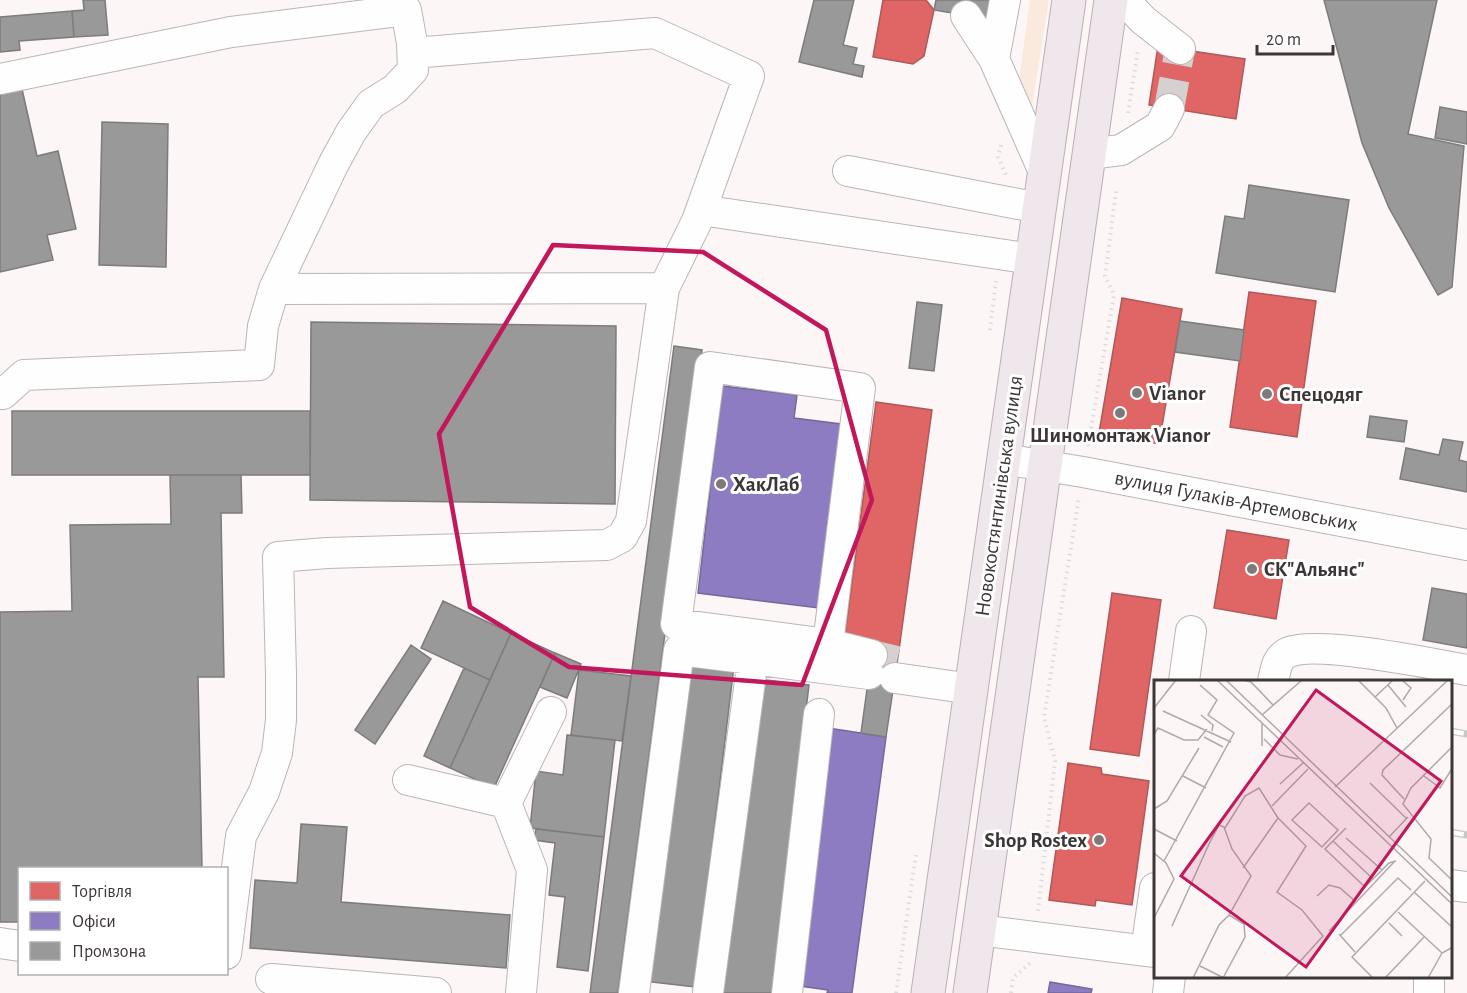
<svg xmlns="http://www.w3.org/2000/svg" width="1467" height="993" viewBox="0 0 1467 993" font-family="'Alegreya Sans',sans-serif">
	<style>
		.green { fill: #fae9dd }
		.shops { fill: #e06666; stroke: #af5858; stroke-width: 1.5 }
		.offices { fill: #8e7cc3; stroke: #766799; stroke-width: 1.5 }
		.industry { fill: #999; stroke: #7d7b7c; stroke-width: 1.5 }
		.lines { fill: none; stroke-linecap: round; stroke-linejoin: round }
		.minor-tunnel { stroke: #d6d0d1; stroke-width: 30; stroke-dasharray: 30 15; stroke-linecap: butt }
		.minor-casing { stroke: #bbb5b6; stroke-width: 32 }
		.major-casing { stroke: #bdadb6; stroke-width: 35 }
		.path { stroke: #dddbdb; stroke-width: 4; stroke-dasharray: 1.5 4.5; stroke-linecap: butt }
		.minor { stroke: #fffefe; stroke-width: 30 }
		.major { stroke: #efe7ec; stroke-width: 33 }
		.rail-casing { stroke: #c8c6c7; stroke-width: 7 }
		.rail { stroke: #fff; stroke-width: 4.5; stroke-dasharray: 14; stroke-linecap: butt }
		.marked { fill: none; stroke: #c2185b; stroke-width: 4.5; stroke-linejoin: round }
		.poi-dot { fill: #80797a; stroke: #fff; stroke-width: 2 }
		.labels { text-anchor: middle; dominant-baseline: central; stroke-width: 6; stroke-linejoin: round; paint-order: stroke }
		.poi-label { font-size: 21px; font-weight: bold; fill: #3d3637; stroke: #fff; text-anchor: start }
		.street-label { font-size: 21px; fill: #3d3637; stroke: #fff }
		.inset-road { fill: none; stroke: #b0a9aa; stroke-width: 1.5 }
		.view { fill: #c2185b; fill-opacity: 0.15; stroke: #c2185b; stroke-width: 3 }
		.inset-edge { fill: none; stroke: #3d3637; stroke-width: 3 }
	</style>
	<rect width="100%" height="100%" fill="#fcf6f7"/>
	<!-- green -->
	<path class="green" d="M 1030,0 L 1049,0 L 1032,106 L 1019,80 Z"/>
	<!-- shops -->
	<path class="shops" d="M 883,0 L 926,0 L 934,10 L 924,56 L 913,64 L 873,57 Z
		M 1158,46 L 1245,59 L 1236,119 L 1149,105 Z
		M 1249,292 L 1316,301 L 1297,437 L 1230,427 Z
		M 1122,298 L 1182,309 L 1159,444 L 1099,433 Z
		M 876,402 L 932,410 L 899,650 L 844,642 Z
		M 1227,530 L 1289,540 L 1276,619 L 1214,608 Z
		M 1112,593 L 1161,600 L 1139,756 L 1090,749 Z
		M 1068,763 L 1101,768 L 1102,774 L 1149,781 L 1132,905 L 1096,900 L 1095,906 L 1049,900 Z"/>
	<!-- offices -->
	<path class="offices" d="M 722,386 L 797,395 L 794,418 L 841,424 L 819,608 L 698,593 Z
		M 828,728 L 886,737 L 852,993 L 827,993 L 828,990 L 793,985 Z
		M 1050,982 L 1092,989 L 1091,993 L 1048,993 Z"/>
	<!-- industry -->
	<path class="industry" d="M 83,0 L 105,0 L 108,35 L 74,37 L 72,11 L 84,10 Z
		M 814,0 L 854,0 L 843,45 L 857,48 L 853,64 L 864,66 L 862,77 L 799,62 Z
		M 936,0 L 996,0 L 993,20 L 934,10 Z
		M 1324,0 L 1437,0 L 1408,134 L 1464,146 L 1452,287 L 1438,295 L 1389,208 L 1362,143 Z
		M 72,11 L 74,37 L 19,41 L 20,50 L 0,52 L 0,17 Z
		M 22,89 L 37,156 L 58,151 L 76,229 L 47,235 L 53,260 L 0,272 L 0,94 Z
		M 1440,107 L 1467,112 L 1467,144 L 1435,138 Z
		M 102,122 L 168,124 L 166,267 L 99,265 Z
		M 1249,185 L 1349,200 L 1335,292 L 1216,273 L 1225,216 L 1244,219 Z
		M 917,302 L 942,305 L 934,371 L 909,368 Z
		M 1180,321 L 1244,330 L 1240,361 L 1175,352 Z
		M 311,322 L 616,326 L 615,504 L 310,500 Z
		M 674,346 L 702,350 L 618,993 L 590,993 Z
		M 12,411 L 310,411 L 310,475 L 12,475 Z
		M 1370,416 L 1407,421 L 1404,442 L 1367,437 Z
		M 1443,439 L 1463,442 L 1459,460 L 1467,462 L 1467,492 L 1400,479 L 1406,448 L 1439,455 Z
		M 170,475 L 241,475 L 242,513 L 221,513 L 224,677 L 198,677 L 202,868 L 20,868 L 20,922 L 0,922 L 0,612 L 72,611 L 70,525 L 171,524 Z
		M 1432,588 L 1467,594 L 1467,648 L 1423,640 Z
		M 443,601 L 511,633 L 490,680 L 421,648 Z
		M 511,633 L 555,653 L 494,788 L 450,768 Z
		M 411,645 L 431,659 L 375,744 L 355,730 Z
		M 873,646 L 899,650 L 886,737 L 861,733 Z
		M 555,653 L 581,664 L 567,698 L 540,687 Z
		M 683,660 L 734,666 L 695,987 L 644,981 Z
		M 464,668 L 490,680 L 450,768 L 424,756 Z
		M 579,670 L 631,676 L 622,741 L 571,735 Z
		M 758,679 L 809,685 L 772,993 L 720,993 Z
		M 567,735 L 615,740 L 604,837 L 530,828 L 536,771 L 563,775 Z
		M 301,824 L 347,827 L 341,902 L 510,915 L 506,968 L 250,948 L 255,880 L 297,883 Z
		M 536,829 L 604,837 L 588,971 L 557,967 L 565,897 L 549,895 L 555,843 L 534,840 Z"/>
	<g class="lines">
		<!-- minor-tunnel -->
		<path class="minor-tunnel" d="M 1169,109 L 1180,49
			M 872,655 L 897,661"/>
		<!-- minor casing -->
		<g class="minor-casing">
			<path id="minor" d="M 1005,0 L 994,59 L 1044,172
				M 1124,0 L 1143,20 L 1180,49
				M 966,16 L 994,59
				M 413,53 L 655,33 L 749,76 L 697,221 L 664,288
				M 0,79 L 231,32 L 406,10 L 412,43 L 413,70 L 395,89 L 371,104 L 351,132 L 333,165 L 274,289 L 263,326 L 259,365 L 24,375 L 3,394 L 0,394
				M 1089,154 L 1121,150 L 1160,126 L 1169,109
				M 848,171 L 1039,208
				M 701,210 L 1032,259
				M 710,367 L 860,388 L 828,644 L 676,624 Z
				M 1004,459 L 1083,472 L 1467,545
				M 828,644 L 872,655
				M 895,678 L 972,689
				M 1184,681 L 1191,631
				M 1273,681 C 1276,670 1276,659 1287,653 C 1314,639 1432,664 1467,670
				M 408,780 L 506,803 L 532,870 L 521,993
				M 506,803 L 551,712
				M 1450,885 L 1467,887
				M 979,930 L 1155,952
				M 0,943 L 20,946
				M 1146,951 L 1155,888
				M 226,954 L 241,836 L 264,792 L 277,753 L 281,720 L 281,674 L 278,557 L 327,553 L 607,545 L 622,537 L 631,521 L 664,288 L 274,289
				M 271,979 L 436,993
				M 634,993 L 679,650 L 869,674
				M 708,993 L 753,659
				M 787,993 L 819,714
				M 1168,993 L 1170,976
				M 1429,993 L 1429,976"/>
		</g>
		<!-- major casing -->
		<g class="major-casing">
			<path id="major" d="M 928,993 L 1069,0
				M 970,993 L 1111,0"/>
		</g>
		<!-- path -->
		<path class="path" d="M 1128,113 L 1138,49
			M 1001,145 L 998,157 L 1006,175
			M 990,330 L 996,281
			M 1088,446 L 1114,295 L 1105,276 L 1116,191
			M 1038,911 L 1055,761 L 1044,717 L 1079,497
			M 896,993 L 916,854
			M 1011,993 L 1013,978 L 1030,963"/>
		<!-- minor -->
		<use href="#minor" class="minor"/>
		<!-- major -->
		<use href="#major" class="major"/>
		<!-- rail casing -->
		<g class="rail-casing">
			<path id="rail" d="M 1450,731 L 1467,734
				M 1450,832 L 1467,835"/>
		</g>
		<!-- rail -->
		<use href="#rail" class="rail"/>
	</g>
	<!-- marked area -->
	<path class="marked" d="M 553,245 L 703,252 L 826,330 L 872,500 L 802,685 L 569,667 L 470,607 L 439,434 Z"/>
	<!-- markers -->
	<g class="poi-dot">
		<circle cx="1137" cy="393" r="6"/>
		<circle cx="1267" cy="394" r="6"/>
		<circle cx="1120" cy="413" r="6"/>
		<circle cx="721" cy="484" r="6"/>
		<circle cx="1252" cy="569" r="6"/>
		<circle cx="1099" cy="840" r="6"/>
	</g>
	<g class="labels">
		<!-- poi labels -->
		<g class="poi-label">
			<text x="1149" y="393">Vianor</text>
			<text x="1279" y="394">Спецодяг</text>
			<text x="1120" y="435" text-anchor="middle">Шиномонтаж Vianor</text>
			<text x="733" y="484">ХакЛаб</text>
			<text x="1264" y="569">CK"Альянс"</text>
			<text x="1087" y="840" text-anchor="end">Shop Rostex</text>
		</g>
		<!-- street labels -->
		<g class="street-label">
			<text transform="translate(999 496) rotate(-82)">Новокостянтинівська вулиця</text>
			<text transform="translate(1236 501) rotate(11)">вулиця Гулаків-Артемовських</text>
		</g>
	</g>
	<!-- overview -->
	<g transform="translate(1154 680)">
		<rect width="298" height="298" fill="#fcf6f7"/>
		<path class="inset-road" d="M 63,0 L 299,225M 72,0 L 299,218M 89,0 L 97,2 L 119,25M 204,0 L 232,28 L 243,48M 248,0 L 257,8 L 249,20M 234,5 L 252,27M 221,17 L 239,0M 0,28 L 22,0M 9,31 L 77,62M 47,35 L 59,45 L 58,51M 108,35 L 148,0M 108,44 L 108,66M 0,54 L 4,48 L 30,60 L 44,60 L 53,49M 50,57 L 69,67M 110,59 L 126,75 L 144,79M 299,66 L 257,108 L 249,124 L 277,159 L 275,178 L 299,201M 29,96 L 52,108M 270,96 L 286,108 L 299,87M 216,103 L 252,138M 126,104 L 149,83M 181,107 L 294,0M 250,119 L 228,95 L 229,90 L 299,23M 155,123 L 184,150 L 168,167 L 138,140 ZM 118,126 L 154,89M 0,129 L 13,121 L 45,68M 71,148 L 91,116 L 105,108 L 124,138M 192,148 L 171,169 L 211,207 L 235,183 L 242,181M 0,149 L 23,161M 235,157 L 254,137M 192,158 L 228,190M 179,161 L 219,199M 0,173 L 12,183 L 20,199 L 0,238M 10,181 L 80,53 L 54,35 L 63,20 L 46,5M 89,188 L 124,138 L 152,166 L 123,212 L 148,230 L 169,256 L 131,298M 260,212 L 299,248M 163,216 L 175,205 L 186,208 L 202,222M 244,232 L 288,273M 235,243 L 248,256M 18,246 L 55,164 L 65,145 L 70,147 L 78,169 L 97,196 L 75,235 L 65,245 L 39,298M 175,251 L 241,181M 185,254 L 201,272M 186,256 L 244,198 L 257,210M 46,286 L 70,298M 69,298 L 91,257 L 90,244 L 75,235M 219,298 L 198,277 L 271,201M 231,298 L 270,257M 274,298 L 288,273 L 299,267"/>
		<path class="view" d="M 162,10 L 287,101 L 152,287 L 27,196 Z"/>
		<rect width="298" height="298" class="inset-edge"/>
	</g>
	<!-- legend -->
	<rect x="18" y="867" width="210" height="108" fill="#ffffff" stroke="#b1afaf" stroke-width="1.5"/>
	<rect x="30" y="882" width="30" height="18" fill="#e06666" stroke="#b1afaf" stroke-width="1.5"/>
	<text x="72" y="897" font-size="18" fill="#3d3637">Торгівля</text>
	<rect x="30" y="912" width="30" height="18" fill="#8e7cc3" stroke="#b1afaf" stroke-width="1.5"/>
	<text x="72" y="927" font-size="18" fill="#3d3637">Офіси</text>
	<rect x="30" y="942" width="30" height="18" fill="#999999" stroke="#b1afaf" stroke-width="1.5"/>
	<text x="72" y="957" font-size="18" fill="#3d3637">Промзона</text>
	<!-- scale -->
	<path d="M1257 45v9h76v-9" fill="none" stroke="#3d3637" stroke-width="3"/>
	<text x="1266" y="45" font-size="18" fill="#3d3637" stroke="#ffffff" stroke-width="4.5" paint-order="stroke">20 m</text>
</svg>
